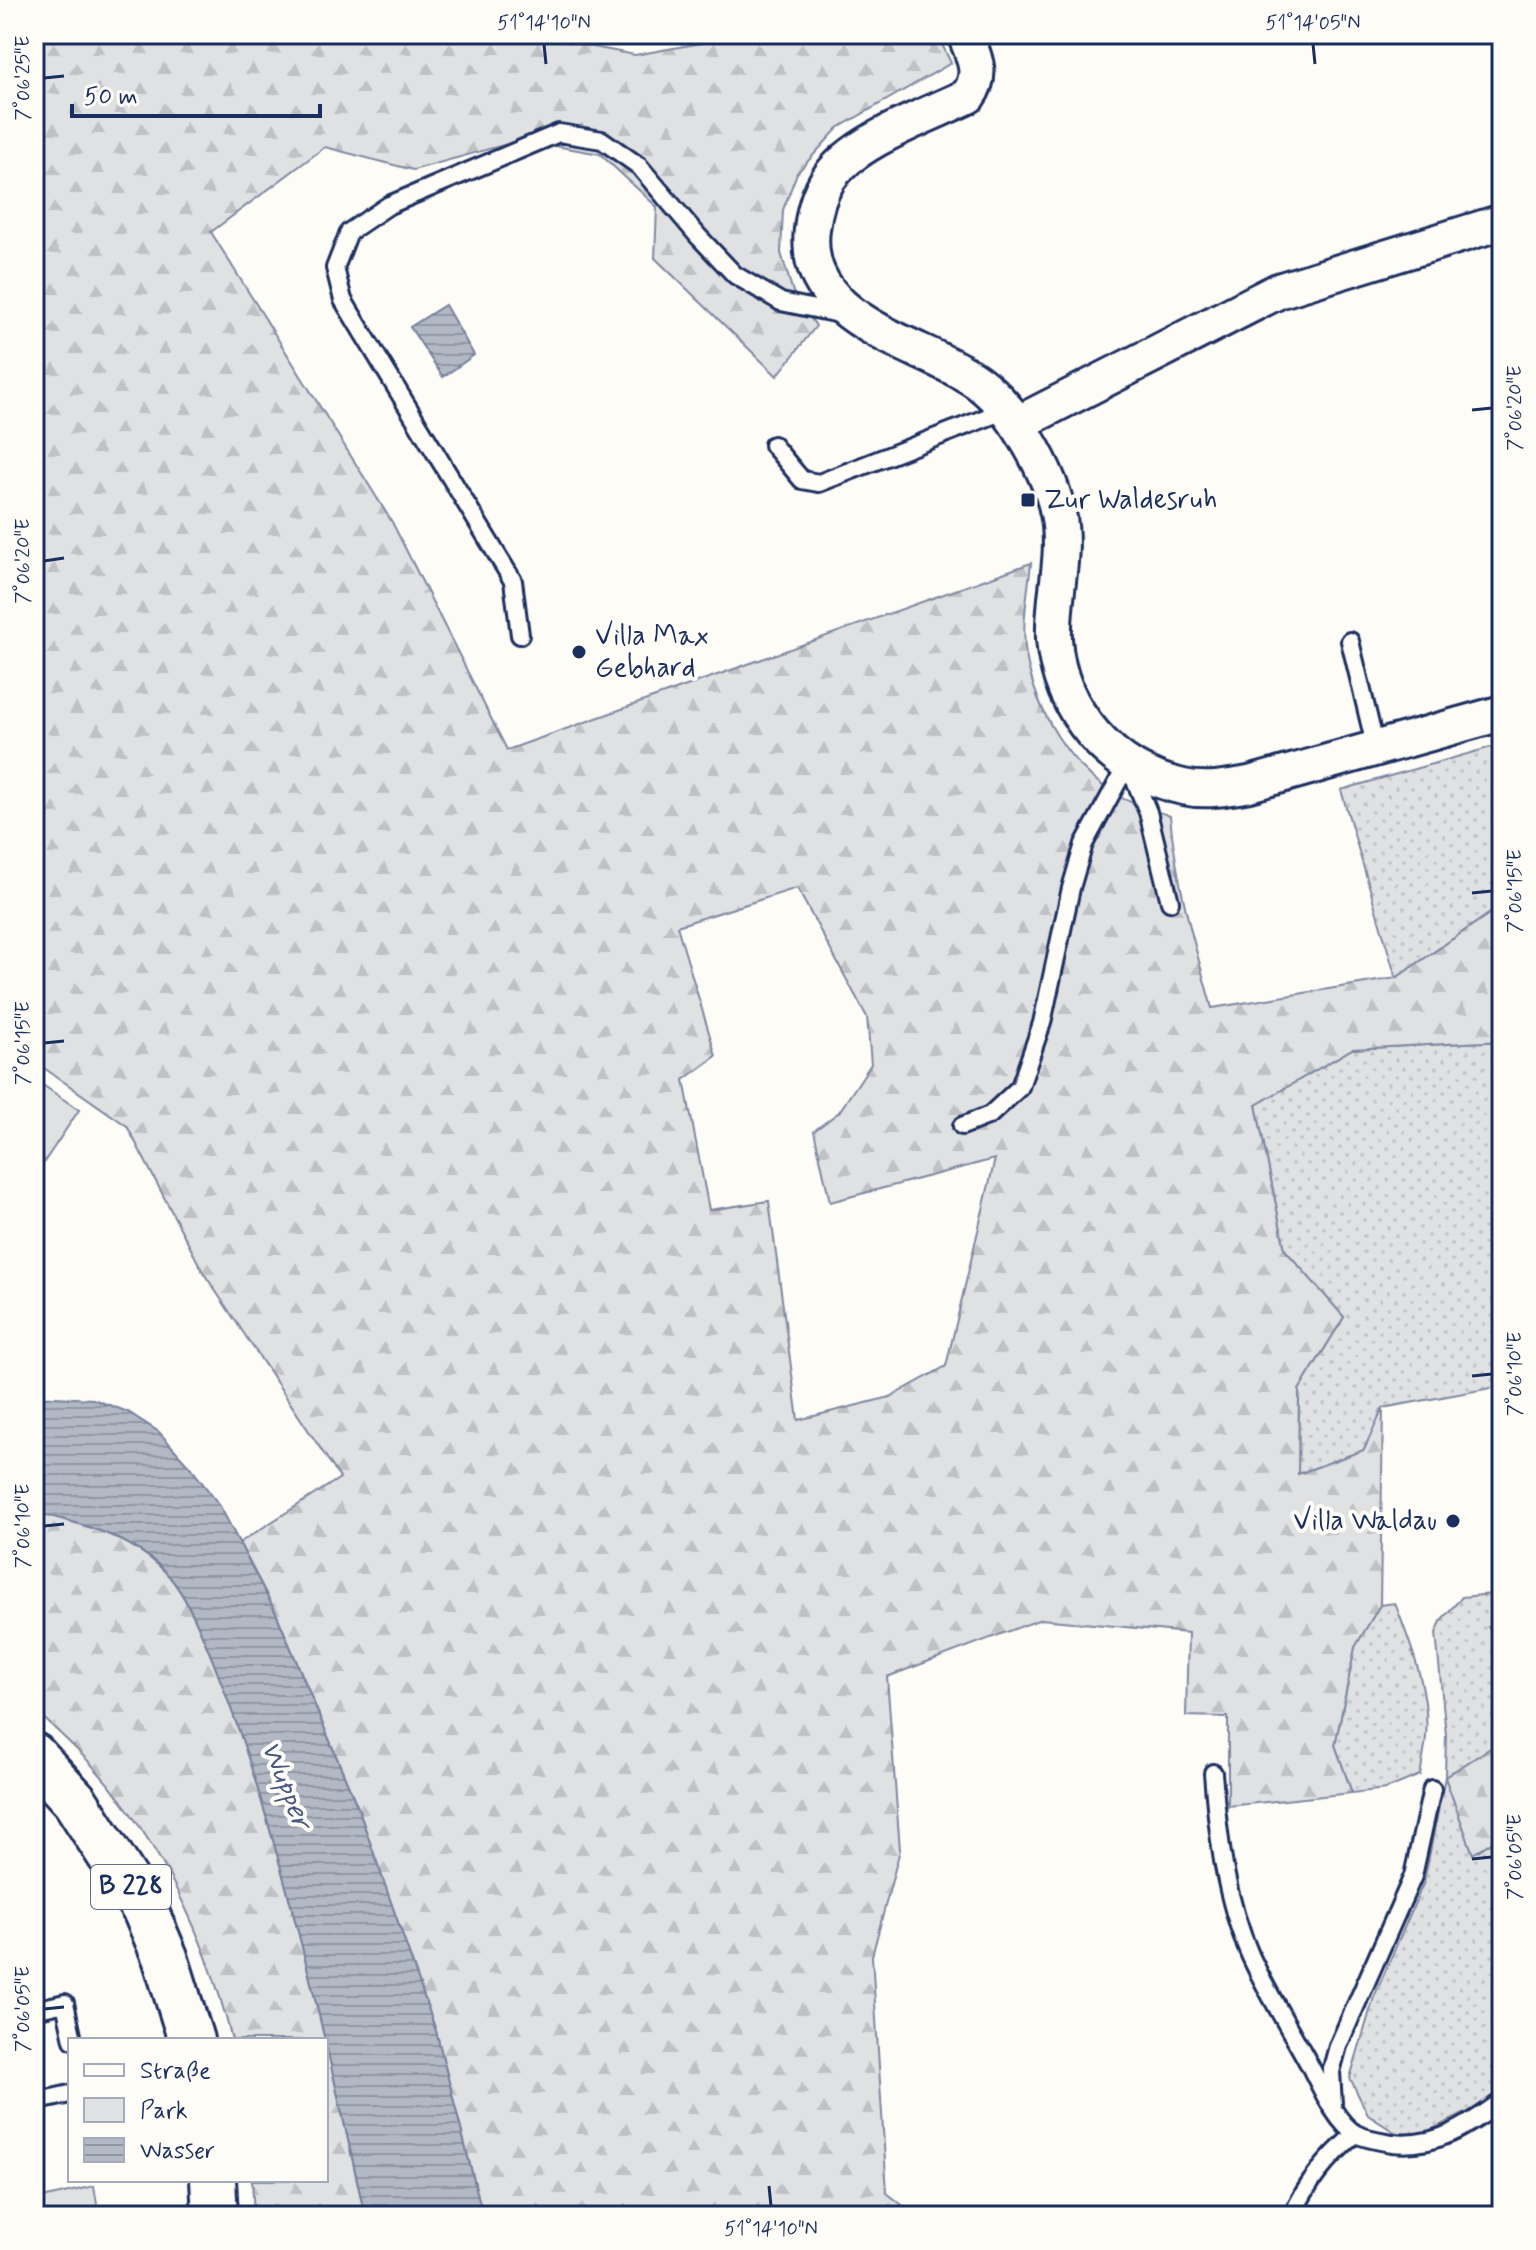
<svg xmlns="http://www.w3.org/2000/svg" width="1536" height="2250" viewBox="0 0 1536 2250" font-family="Mynerve,sans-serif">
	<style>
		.green { fill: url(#green-dots); stroke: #7e88a0; stroke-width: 2 }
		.forest { fill: url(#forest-firs); stroke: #7e88a0; stroke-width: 2; fill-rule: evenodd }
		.pitch { fill: #e0e1e3; stroke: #7e88a0; stroke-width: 2 }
		.water { fill: url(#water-rules); stroke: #76819c; stroke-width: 2 }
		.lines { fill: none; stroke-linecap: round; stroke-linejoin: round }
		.service-casing { stroke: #1b2f5e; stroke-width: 22 }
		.minor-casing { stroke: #1b2f5e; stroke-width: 40 }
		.primary-casing { stroke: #1b2f5e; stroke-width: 50 }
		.service { stroke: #fdfcf7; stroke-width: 16 }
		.minor { stroke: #fdfcf7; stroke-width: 34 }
		.primary { stroke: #fdfcf7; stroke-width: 44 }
		.ticks { fill: none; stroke: #1b2f5e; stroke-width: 3 }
		.poi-dot { fill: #1b2f5e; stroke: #fdfcf7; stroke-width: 3 }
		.labels { text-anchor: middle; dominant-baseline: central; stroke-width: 8; stroke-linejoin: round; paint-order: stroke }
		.shield { fill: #fdfcf7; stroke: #5f6c8c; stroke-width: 2 }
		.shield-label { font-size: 26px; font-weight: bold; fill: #1b2f5e }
		.poi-label { font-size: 28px; fill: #1b2f5e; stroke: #fdfcf7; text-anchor: start }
		.water-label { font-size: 30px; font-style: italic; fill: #49587d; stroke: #fdfcf7 }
		.neatline { fill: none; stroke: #1b2f5e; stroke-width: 3 }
		.ticks-label { font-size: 20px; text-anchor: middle; fill: #1b2f5e }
	</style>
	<defs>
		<pattern id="green-dots" width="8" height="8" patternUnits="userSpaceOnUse" patternTransform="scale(2)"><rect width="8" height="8" fill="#e0e1e3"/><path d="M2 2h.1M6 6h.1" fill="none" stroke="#c0c1c5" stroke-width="1.8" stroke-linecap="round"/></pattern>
		<pattern id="forest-firs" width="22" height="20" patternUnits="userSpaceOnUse" patternTransform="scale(2)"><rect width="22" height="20" fill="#e0e1e3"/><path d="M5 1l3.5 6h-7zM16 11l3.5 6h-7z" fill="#c0c1c5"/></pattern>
		<pattern id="water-rules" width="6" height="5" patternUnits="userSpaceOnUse" patternTransform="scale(2)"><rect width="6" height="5" fill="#b3b8c5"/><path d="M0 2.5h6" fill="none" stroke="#9196a3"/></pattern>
	</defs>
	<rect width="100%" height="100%" fill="#fdfcf7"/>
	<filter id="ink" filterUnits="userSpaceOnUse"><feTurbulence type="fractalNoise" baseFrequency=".0125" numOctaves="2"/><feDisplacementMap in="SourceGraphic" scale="16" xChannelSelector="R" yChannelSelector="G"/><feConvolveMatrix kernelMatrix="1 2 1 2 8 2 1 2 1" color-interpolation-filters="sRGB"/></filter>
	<g filter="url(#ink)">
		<!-- green -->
		<path class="green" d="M 1502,744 L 1502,905 L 1396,978 L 1341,790 Z
			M 1502,1041 L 1502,1386 L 1383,1408 L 1364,1450 L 1298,1474 L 1299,1390 L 1344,1317 L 1285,1250 L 1256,1105 L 1352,1049 Z
			M 1502,1593 L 1502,1620 L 1488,1627 L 1502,1646 L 1502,1741 L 1445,1777 L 1473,1854 L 1502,1835 L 1502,2090 L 1468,2112 L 1422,2134 L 1396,2133 L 1368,2115 L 1350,2078 L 1374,1997 L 1424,1882 L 1445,1777 L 1446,1735 L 1436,1633 L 1442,1619 L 1462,1597 Z
			M 1395,1603 C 1411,1646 1430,1691 1426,1737 C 1425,1750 1422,1763 1420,1775 L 1386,1789 L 1352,1793 L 1335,1745 L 1355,1647 L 1380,1605 Z"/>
		<!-- forest -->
		<path class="forest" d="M 34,34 L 504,34 L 562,41 L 635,55 L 751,34 L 937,34 L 951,63 L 838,128 L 797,173 L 783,210 L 781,253 L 793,292 L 816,326 L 777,376 L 655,258 L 657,207 L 600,154 L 522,140 L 413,170 L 325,147 L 211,232 L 392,522 L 507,750 L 1031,563 C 1028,592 1021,626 1026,655 C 1036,712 1069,767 1118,796 C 1134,805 1154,810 1170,816 C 1176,882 1194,944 1212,1008 L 1396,978 L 1502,905 L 1502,1041 L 1352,1049 L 1256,1105 L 1285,1250 L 1344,1317 L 1299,1390 L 1298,1474 L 1364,1450 L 1383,1408 L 1380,1605 L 1355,1647 L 1335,1745 L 1352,1793 L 1228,1806 L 1228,1717 L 1186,1716 L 1188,1633 L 1041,1619 L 887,1677 L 900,1850 L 872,1956 L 887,2193 L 916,2216 L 483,2216 L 436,2031 L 358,1808 L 276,1613 L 239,1543 L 340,1478 L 203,1272 L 127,1126 L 34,1061 ZM 797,888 L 867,1017 L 871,1064 L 839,1112 L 814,1131 L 830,1202 L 995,1159 L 946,1366 L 890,1397 L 798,1420 L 769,1201 L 709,1210 L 684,1080 L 716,1056 L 677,926 Z
			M 34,1512 C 80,1523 136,1537 169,1576 C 188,1599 199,1628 211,1656 C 226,1694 240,1731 252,1770 C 298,1917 332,2066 365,2216 L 254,2216 L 252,2180 L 326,2180 L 326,2040 L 232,2040 C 206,1937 163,1844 91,1764 C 73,1745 53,1727 34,1709 Z
			M 1502,1741 L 1502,1835 L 1473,1854 L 1445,1777 Z"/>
		<!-- pitch -->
		<path class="pitch" d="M 34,1079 L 79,1110 L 34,1177 Z
			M 94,2186 L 99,2216 L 34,2216 L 34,2200 Z"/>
		<!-- water -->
		<path class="water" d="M 445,305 L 474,355 L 443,377 L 410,327 Z
			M 34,1396 L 93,1399 L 128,1412 L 159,1432 L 191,1468 L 220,1506 L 276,1613 L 358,1808 L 436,2031 L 483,2216 L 365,2216 C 332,2066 298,1917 252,1770 C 240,1731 226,1694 211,1656 C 199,1628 188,1599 169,1576 C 136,1537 80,1523 34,1512 Z"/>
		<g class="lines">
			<!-- service casing -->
			<g class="service-casing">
				<path id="service" d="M 773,445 L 802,480 L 819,483 L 1006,410
					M 520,635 L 513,581 L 343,300 L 335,268 L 349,232 L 389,205 L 559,133 L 602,140 L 639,166 L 698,236 L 735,275 L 781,302 L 844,315
					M 1350,641 L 1376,749
					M 1130,768 L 1148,812 L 1170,902
					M 962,1126 L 990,1115 L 1020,1087 L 1042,1023 L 1071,888 L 1084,844 L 1128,763
					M 1213,1773 C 1218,1836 1225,1899 1251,1957 C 1268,1994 1290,2029 1309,2064 C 1320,2085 1336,2123 1356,2134 C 1366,2139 1381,2141 1392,2143 C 1436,2148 1468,2126 1502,2101
					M 34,2010 L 65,2003 L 73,2040
					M 34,2102 L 70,2094
					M 1333,2104 L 1331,2072 L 1338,2046 L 1413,1876 L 1432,1789
					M 1292,2216 C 1307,2182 1327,2159 1355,2134"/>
			</g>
			<!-- minor casing -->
			<g class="minor-casing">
				<path id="minor" d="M 965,34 C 974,57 984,74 968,96 C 927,116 855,140 829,178 C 819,193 814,212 812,229 C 801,320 913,340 972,378 C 989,389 1007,408 1018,425 C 1035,451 1052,483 1058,513 C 1067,555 1052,597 1054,639 C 1059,711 1112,772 1183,787 C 1205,792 1227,788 1249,784 L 1502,713
					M 1017,424 L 1278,291 L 1502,222"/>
			</g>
			<!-- primary casing -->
			<g class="primary-casing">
				<path id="primary" d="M 34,1756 L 75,1801 L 145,1910 L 165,1957 L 191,2040
					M 213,2180 L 215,2216"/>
			</g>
			<!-- service -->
			<use href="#service" class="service"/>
			<!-- minor -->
			<use href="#minor" class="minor"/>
			<!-- primary -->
			<use href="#primary" class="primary"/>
		</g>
	</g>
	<!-- ticks -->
	<path class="ticks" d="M 544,44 L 546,64M 1313,44 L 1315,64M 44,78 L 64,76M 1472,410 L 1492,408M 44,561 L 64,558M 1472,893 L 1492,891M 44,1043 L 64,1041M 1472,1376 L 1492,1374M 44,1526 L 64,1524M 1472,1859 L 1492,1857M 44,2009 L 64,2007M 769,2186 L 771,2206"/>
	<!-- markers -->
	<g class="poi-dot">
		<rect x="1020" y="492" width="16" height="16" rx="4"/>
		<circle cx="579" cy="652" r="8"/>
		<circle cx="1453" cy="1521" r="8"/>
	</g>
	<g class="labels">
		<!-- shield labels -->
		<rect class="shield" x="91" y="1865" width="80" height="44" rx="6"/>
		<g class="shield-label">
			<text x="131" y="1887">B 228</text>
		</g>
		<!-- poi labels -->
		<g class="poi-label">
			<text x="1044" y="500">Zur Waldesruh</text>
			<text x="595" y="636">Villa Max<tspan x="595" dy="32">Gebhard</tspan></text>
			<text x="1437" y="1521" text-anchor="end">Villa Waldau</text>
		</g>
		<!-- water labels -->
		<g class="water-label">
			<text transform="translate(286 1785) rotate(68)">Wupper</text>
		</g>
	</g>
	<!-- margin -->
	<rect width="1536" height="2250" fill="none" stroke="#fdfcf7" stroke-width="88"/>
	<!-- legend -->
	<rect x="68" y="2038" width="260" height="144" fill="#fdfcf7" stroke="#a3aaba" stroke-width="2"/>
	<rect x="84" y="2064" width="40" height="12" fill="#fdfcf7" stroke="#a3aaba" stroke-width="2"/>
	<text x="140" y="2078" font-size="24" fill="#1b2f5e">Straße</text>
	<rect x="84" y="2098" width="40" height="24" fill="#e0e1e3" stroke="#a3aaba" stroke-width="2"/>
	<text x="140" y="2118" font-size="24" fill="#1b2f5e">Park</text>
	<rect x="84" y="2138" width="40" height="24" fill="url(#water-rules)" stroke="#a3aaba" stroke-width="2"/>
	<text x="140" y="2158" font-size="24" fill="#1b2f5e">Wasser</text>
	<!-- scale -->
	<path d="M72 104v12h248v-12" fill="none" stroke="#1b2f5e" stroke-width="4"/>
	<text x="84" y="104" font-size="24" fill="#1b2f5e" stroke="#fdfcf7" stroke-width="6" paint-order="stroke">50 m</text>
	<rect x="44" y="44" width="1448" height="2162" class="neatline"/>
	<g class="ticks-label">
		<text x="544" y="29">51°14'10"N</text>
		<text x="1313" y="29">51°14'05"N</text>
		<text transform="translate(22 78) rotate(-90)" y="7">7°06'25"E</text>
		<text transform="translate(1514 408) rotate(-90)" y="7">7°06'20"E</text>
		<text transform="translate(22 561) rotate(-90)" y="7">7°06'20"E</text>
		<text transform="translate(1514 891) rotate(-90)" y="7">7°06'15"E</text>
		<text transform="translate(22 1043) rotate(-90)" y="7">7°06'15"E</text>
		<text transform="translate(1514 1374) rotate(-90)" y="7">7°06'10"E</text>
		<text transform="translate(22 1526) rotate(-90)" y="7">7°06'10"E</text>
		<text transform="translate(1514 1857) rotate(-90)" y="7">7°06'05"E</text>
		<text transform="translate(22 2009) rotate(-90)" y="7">7°06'05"E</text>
		<text x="771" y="2235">51°14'10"N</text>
	</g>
</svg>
